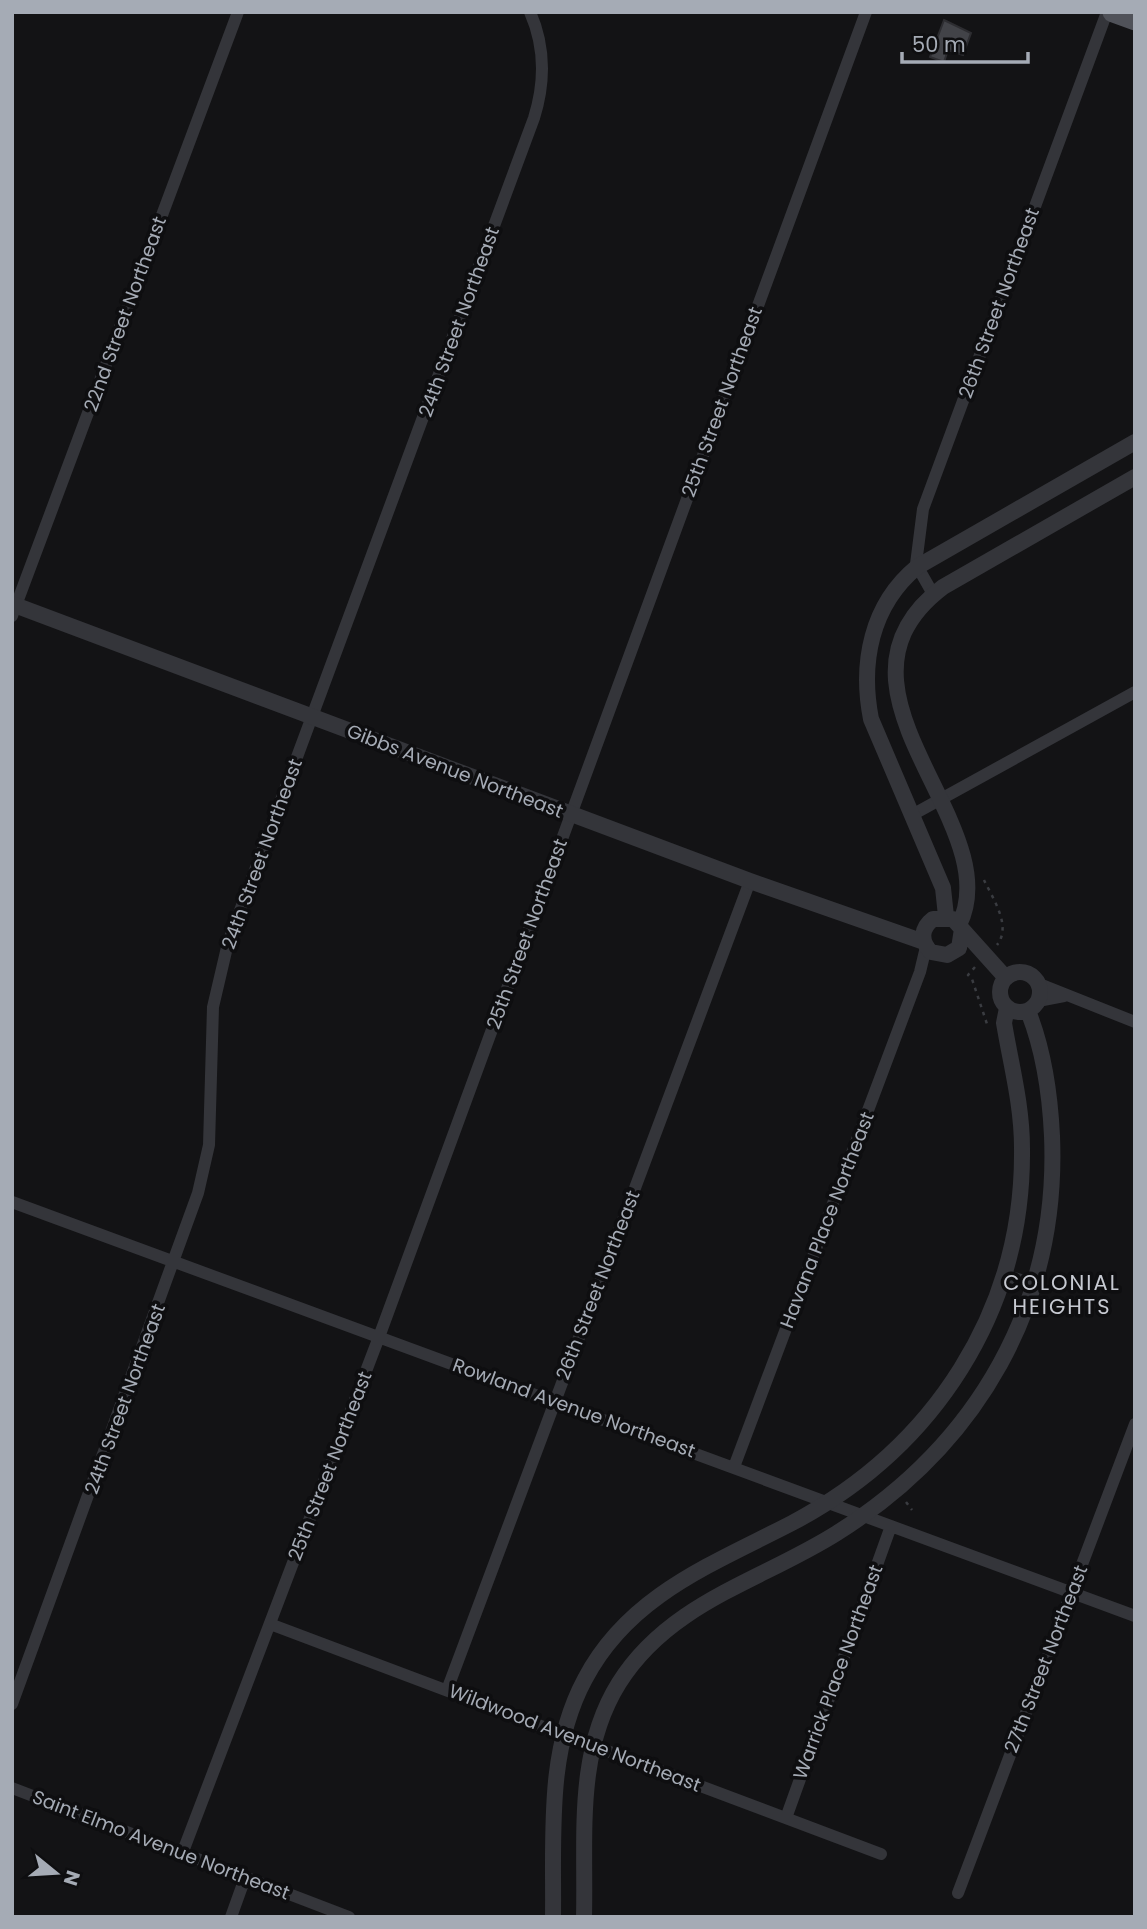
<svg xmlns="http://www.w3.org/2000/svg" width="1147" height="1929" viewBox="0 0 1147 1929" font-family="Poppins,sans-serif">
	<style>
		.building { fill: #424348; stroke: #2d2d31; stroke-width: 2 }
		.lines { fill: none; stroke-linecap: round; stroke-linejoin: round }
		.path { stroke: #3a3c41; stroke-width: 2.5; stroke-dasharray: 3.5 5; stroke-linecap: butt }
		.minor { stroke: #34353a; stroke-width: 12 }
		.tertiary { stroke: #34353a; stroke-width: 16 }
		.primary { stroke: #505259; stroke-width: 21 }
		.labels { text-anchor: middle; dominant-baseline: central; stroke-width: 7; stroke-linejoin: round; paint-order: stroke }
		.street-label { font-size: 19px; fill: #a5abb5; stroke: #0e0e10 }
		.neighbourhood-label { font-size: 21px; letter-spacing: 2px; fill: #c6c9d1; stroke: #0e0e10 }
	</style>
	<rect width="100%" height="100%" fill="#131315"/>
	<!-- building -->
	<path class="building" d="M 944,20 L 971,33 L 963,55 L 948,50 L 944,62 L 930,57 Z"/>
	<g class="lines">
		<!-- path -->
		<path class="path" d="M 984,880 C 993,899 1012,926 997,945
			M 975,967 L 968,975 L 972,979 L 987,1024
			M 906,1502 L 912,1510"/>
		<!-- minor -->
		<path class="minor" d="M 933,594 L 916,564 L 923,509 L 1107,12
			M 12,616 L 238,12
			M 912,815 L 1135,692
			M 1037,983 L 1135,1022
			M 1038,1001 L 1064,996
			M 12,1202 L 1135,1616
			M 1004,1275 L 1034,1284
			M 734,1467 L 920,972 L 926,947
			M 270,1624 L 881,1854
			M 447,1690 L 750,881
			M 12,1704 L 198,1193 L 209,1145 L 213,1007 L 228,943 L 534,118 C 545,83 545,46 530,12
			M 12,1788 L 349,1917
			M 786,1818 L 891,1526
			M 182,1854 L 379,1337 L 866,12
			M 958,1893 L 1135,1424
			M 231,1917 L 245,1878"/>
		<!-- tertiary -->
		<path class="tertiary" d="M 12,604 L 750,881 L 924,942
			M 946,916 L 943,888 L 871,719 C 860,663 871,605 917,567 L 1135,442
			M 959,925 C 1010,823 808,689 943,587 L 1135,477
			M 962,929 L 959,948 L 947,955 L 931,952 C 920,941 921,928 933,919 L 953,919 L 1006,978
			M1000 992a20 20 0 1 1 40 0a20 20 0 1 1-40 0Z
			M 553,1917 C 554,1837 546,1751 585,1679 C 629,1595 713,1564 792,1523 C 934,1448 1024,1311 1022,1148 C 1022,1105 1011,1065 1004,1023 L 1007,1008
			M 584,1917 C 586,1838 575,1753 619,1683 C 670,1602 761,1581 837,1533 C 978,1444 1059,1304 1052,1136 C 1050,1093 1044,1051 1028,1011"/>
		<!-- primary -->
		<path class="primary" d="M 1113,12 L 1135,20"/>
	</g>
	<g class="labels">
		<!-- street labels -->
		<g class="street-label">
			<text transform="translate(999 303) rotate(-70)">26th Street Northeast</text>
			<text transform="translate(125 314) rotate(-70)">22nd Street Northeast</text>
			<text transform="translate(459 322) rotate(-70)">24th Street Northeast</text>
			<text transform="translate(722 402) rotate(-70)">25th Street Northeast</text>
			<text transform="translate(455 771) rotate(21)">Gibbs Avenue Northeast</text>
			<text transform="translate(262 854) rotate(-70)">24th Street Northeast</text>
			<text transform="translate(527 934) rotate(-70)">25th Street Northeast</text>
			<text transform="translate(827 1220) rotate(-69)">Havana Place Northeast</text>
			<text transform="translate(598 1285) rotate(-69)">26th Street Northeast</text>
			<text transform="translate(125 1399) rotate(-70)">24th Street Northeast</text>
			<text transform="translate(574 1408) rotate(20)">Rowland Avenue Northeast</text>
			<text transform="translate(330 1466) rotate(-69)">25th Street Northeast</text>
			<text transform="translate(1046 1659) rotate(-69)">27th Street Northeast</text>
			<text transform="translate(838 1672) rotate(-70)">Warrick Place Northeast</text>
			<text transform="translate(575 1738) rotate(21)">Wildwood Avenue Northeast</text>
			<text transform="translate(161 1845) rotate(21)">Saint Elmo Avenue Northeast</text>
		</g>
		<!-- neighbourhood labels -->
		<g class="neighbourhood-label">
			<text x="1062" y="1282">COLONIAL<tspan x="1062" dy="24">HEIGHTS</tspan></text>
		</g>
	</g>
	<!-- border -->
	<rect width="1147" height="1929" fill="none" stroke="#a5abb5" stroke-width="28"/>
	<!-- north arrow -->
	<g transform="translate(56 1873) rotate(108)" stroke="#0e0e10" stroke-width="5" paint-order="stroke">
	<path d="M0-5L12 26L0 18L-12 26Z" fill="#a5abb5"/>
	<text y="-10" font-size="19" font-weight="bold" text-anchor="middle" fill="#a5abb5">N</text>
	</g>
	<!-- scale -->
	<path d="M902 52v10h126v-10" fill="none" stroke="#a5abb5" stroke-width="3.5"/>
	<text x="912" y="52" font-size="21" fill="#a5abb5" stroke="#0e0e10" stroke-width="5" paint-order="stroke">50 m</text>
</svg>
